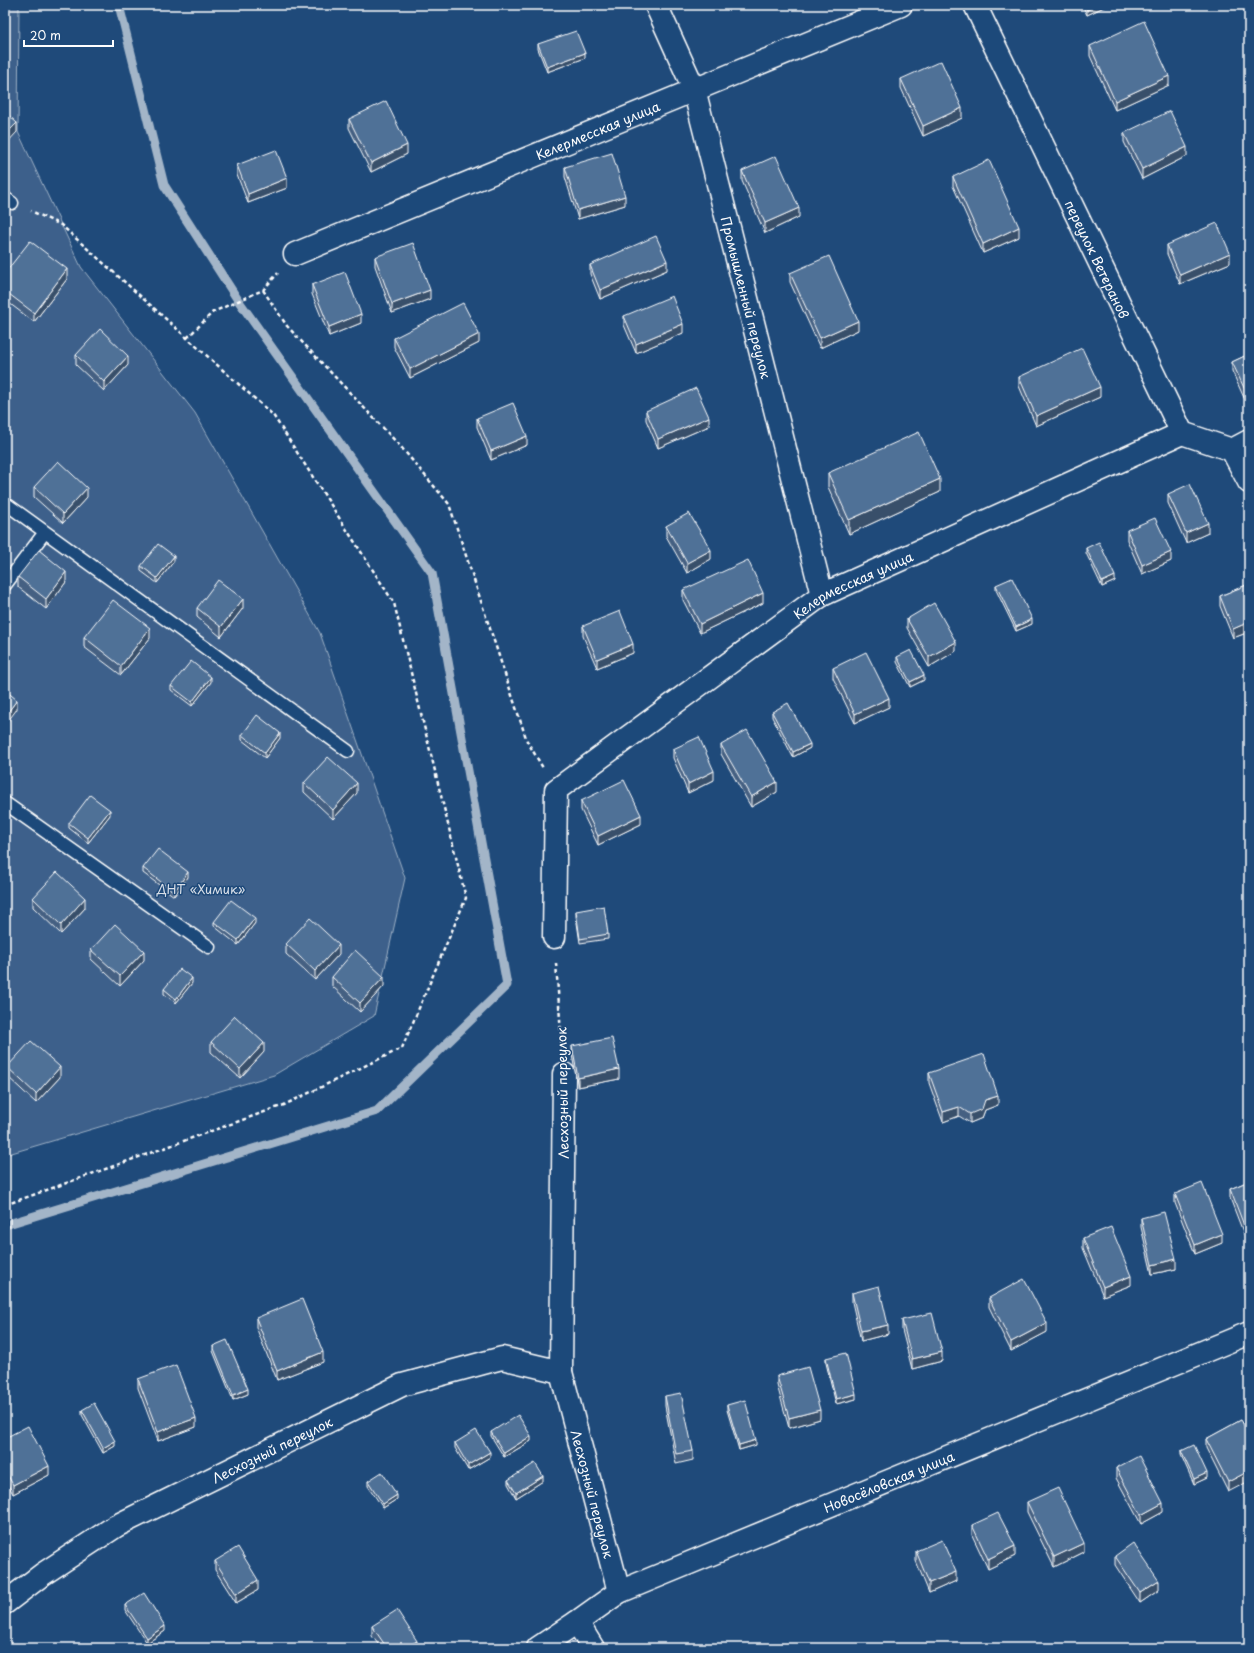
<svg xmlns="http://www.w3.org/2000/svg" width="1254" height="1653" viewBox="0 0 1254 1653" font-family="'Playpen Sans',sans-serif">
	<style>
		.green { fill: #3c618b; stroke: #9eb0c5 }
		.lines { fill: none; stroke-linecap: round; stroke-linejoin: round }
		.stream { stroke: #a3b5c8; stroke-width: 9 }
		.service-casing { stroke: #fff; stroke-width: 15 }
		.minor-casing { stroke: #fff; stroke-width: 25 }
		.path { stroke: #fff; stroke-width: 2.5; stroke-dasharray: 4 3; stroke-linecap: butt }
		.service { stroke: #1f4a7a; stroke-width: 12 }
		.minor { stroke: #1f4a7a; stroke-width: 22 }
		.wall { fill: #456182; stroke: #fff }
		.shaded-wall { fill: #384f6a; stroke: #fff }
		.building { fill: #507197; stroke: #fff }
		.labels { text-anchor: middle; dominant-baseline: central; stroke-width: 3; stroke-linejoin: round; paint-order: stroke }
		.street-label { font-size: 13px; fill: #fff; stroke: #1f4a7a }
		.park-label { font-size: 13px; fill: #d8dfe8; stroke: #1f4a7a }
	</style>
	<rect width="100%" height="100%" fill="#1f4a7a"/>
	<filter id="ink" filterUnits="userSpaceOnUse"><feTurbulence type="fractalNoise" baseFrequency=".025" numOctaves="2"/><feDisplacementMap in="SourceGraphic" scale="8" xChannelSelector="R" yChannelSelector="G"/><feConvolveMatrix kernelMatrix="1 2 1 2 8 2 1 2 1" color-interpolation-filters="sRGB"/></filter>
	<g filter="url(#ink)">
		<!-- green -->
		<path class="green" d="M 5,5 L 19,5 L 18,132 L 81,267 L 195,413 L 320,633 L 405,878 L 374,1016 L 274,1075 L 5,1155 Z"/>
		<g class="lines">
			<!-- stream -->
			<path class="stream" d="M 5,1225 L 377,1111 L 507,985 L 432,573 L 238,300 L 164,185 L 119,5"/>
			<!-- service casing -->
			<g class="service-casing">
				<path id="service" d="M 5,198 L 12,203
					M 5,503 L 348,751
					M 5,585 L 45,532
					M 5,803 L 209,947"/>
			</g>
			<!-- minor casing -->
			<g class="minor-casing">
				<g id="minor">
					<path id="s1" d="M 656,5 L 694,89 L 822,595"/>
					<path id="s2" d="M 975,5 L 1182,433 L 1232,450 L 1249,482"/>
					<path id="s3" d="M 295,254 L 901,5"/>
					<path d="M 1232,450 L 1249,441"/>
					<path id="s4" d="M 554,937 L 556,790 L 822,595 L 1182,433"/>
					<path id="s5" d="M 564,1074 L 561,1372 L 619,1592"/>
					<path id="s6" d="M 5,1603 L 43,1574 L 116,1526 L 402,1385 L 502,1358 L 561,1372"/>
					<path d="M 577,1622 L 593,1648"/>
					<path id="s7" d="M 538,1648 L 577,1622 L 619,1592 L 1249,1333"/>
				</g>
			</g>
			<!-- path -->
			<path class="path" d="M 263,290 L 287,326 L 401,447 L 449,504 L 527,741 L 543,768
				M 187,338 L 213,312 L 263,290 L 278,273
				M 556,963 L 562,1048
				M 5,1205 L 284,1105 L 402,1048 L 466,898 L 394,603 L 273,415 L 61,225 L 31,211"/>
			<!-- service -->
			<use href="#service" class="service"/>
			<!-- minor -->
			<use href="#minor" class="minor"/>
		</g>
		<!-- wall -->
		<path class="wall" d="M 1082,5 L 1108,5 L 1087,15 Z
			M 538,44 L 585,58 L 547,72 L 538,49 Z
			M 1090,46 L 1169,85 L 1115,110 L 1090,56 Z
			M 901,79 L 962,118 L 923,136 L 901,88 Z
			M 349,119 L 407,154 L 371,172 L 349,128 Z
			M 1124,133 L 1187,156 L 1142,179 L 1124,142 Z
			M 237,165 L 287,188 L 248,203 L 237,175 Z
			M 565,167 L 625,205 L 578,219 L 565,177 Z
			M 742,171 L 799,217 L 765,233 L 742,181 Z
			M 953,177 L 1019,237 L 983,253 L 953,186 Z
			M 1167,245 L 1230,263 L 1180,284 L 1167,254 Z
			M 375,257 L 430,299 L 392,313 L 375,266 Z
			M 590,265 L 667,270 L 600,299 L 590,274 Z
			M 5,273 L 67,279 L 34,322 L 5,300 Z
			M 790,273 L 858,330 L 820,348 L 790,282 Z
			M 312,285 L 361,323 L 329,336 L 312,294 Z
			M 624,316 L 683,333 L 636,353 L 624,325 Z
			M 394,338 L 479,343 L 410,378 L 394,347 Z
			M 1249,354 L 1249,398 L 1245,400 L 1232,371 L 1232,362 Z
			M 76,355 L 128,365 L 104,391 L 76,365 Z
			M 1019,377 L 1100,397 L 1036,426 L 1019,386 Z
			M 646,411 L 709,426 L 658,448 L 646,420 Z
			M 477,418 L 527,445 L 491,460 L 477,427 Z
			M 828,473 L 940,492 L 849,534 L 828,487 Z
			M 34,487 L 87,497 L 63,523 L 34,497 Z
			M 1168,494 L 1208,533 L 1186,543 L 1168,503 Z
			M 666,526 L 711,559 L 687,573 L 666,536 Z
			M 1127,530 L 1171,561 L 1142,574 L 1127,540 Z
			M 1086,548 L 1115,581 L 1102,587 L 1086,553 Z
			M 174,561 L 157,583 L 141,571 L 141,566 Z
			M 18,577 L 66,582 L 46,609 L 18,587 Z
			M 1249,584 L 1249,632 L 1233,638 L 1220,606 L 1220,596 Z
			M 996,585 L 1032,624 L 1016,631 L 996,590 Z
			M 683,590 L 763,603 L 700,633 L 683,600 Z
			M 197,608 L 243,608 L 221,637 L 197,617 Z
			M 907,619 L 956,651 L 929,667 L 907,628 Z
			M 583,626 L 633,653 L 597,668 L 583,636 Z
			M 84,637 L 150,638 L 121,675 L 84,647 Z
			M 897,657 L 924,680 L 910,687 L 897,662 Z
			M 833,668 L 889,707 L 855,723 L 833,678 Z
			M 211,682 L 192,706 L 171,690 L 171,686 Z
			M 772,712 L 810,748 L 793,757 L 772,717 Z
			M 242,735 L 280,738 L 265,758 L 242,740 Z
			M 721,745 L 777,792 L 751,807 L 721,754 Z
			M 673,749 L 714,780 L 688,793 L 673,758 Z
			M 304,783 L 357,793 L 333,819 L 304,792 Z
			M 581,801 L 641,824 L 598,845 L 581,810 Z
			M 110,815 L 88,843 L 69,828 L 69,823 Z
			M 143,868 L 188,877 L 174,896 L 143,873 Z
			M 33,898 L 85,908 L 61,934 L 33,907 Z
			M 576,911 L 608,934 L 608,939 L 580,943 L 576,916 Z
			M 214,922 L 255,923 L 238,945 L 214,926 Z
			M 286,944 L 339,954 L 315,980 L 286,954 Z
			M 91,950 L 144,960 L 120,986 L 91,959 Z
			M 332,977 L 384,986 L 360,1012 L 332,986 Z
			M 192,983 L 176,1003 L 164,994 L 164,989 Z
			M 211,1042 L 264,1052 L 240,1078 L 211,1052 Z
			M 572,1046 L 619,1079 L 578,1087 L 572,1055 Z
			M 7,1067 L 60,1077 L 36,1103 L 7,1076 Z
			M 929,1073 L 998,1105 L 985,1110 L 982,1118 L 970,1123 L 959,1116 L 943,1122 L 929,1083 Z
			M 1249,1181 L 1245,1237 L 1230,1198 L 1230,1189 Z
			M 1175,1194 L 1222,1243 L 1195,1254 L 1175,1203 Z
			M 1141,1218 L 1176,1269 L 1152,1274 L 1141,1227 Z
			M 1083,1238 L 1131,1285 L 1103,1296 L 1083,1248 Z
			M 852,1293 L 888,1334 L 861,1341 L 852,1302 Z
			M 989,1298 L 1047,1332 L 1011,1351 L 989,1307 Z
			M 256,1318 L 323,1362 L 277,1380 L 256,1327 Z
			M 902,1320 L 942,1361 L 912,1369 L 902,1330 Z
			M 213,1346 L 248,1394 L 233,1400 L 213,1351 Z
			M 826,1358 L 856,1399 L 836,1404 L 826,1363 Z
			M 777,1376 L 820,1419 L 789,1428 L 777,1385 Z
			M 138,1379 L 196,1427 L 158,1441 L 138,1388 Z
			M 665,1396 L 693,1451 L 693,1460 L 676,1464 L 665,1406 Z
			M 727,1405 L 756,1445 L 739,1450 L 727,1410 Z
			M 82,1410 L 115,1446 L 103,1453 L 82,1415 Z
			M 1241,1420 L 1228,1492 L 1206,1448 L 1206,1439 Z
			M 491,1432 L 531,1441 L 504,1457 L 491,1436 Z
			M 5,1438 L 49,1475 L 13,1494 L 5,1479 Z
			M 455,1443 L 490,1457 L 468,1470 L 455,1448 Z
			M 1181,1451 L 1207,1478 L 1194,1484 L 1181,1455 Z
			M 1116,1468 L 1163,1512 L 1141,1524 L 1116,1478 Z
			M 508,1480 L 543,1481 L 516,1498 L 508,1484 Z
			M 368,1481 L 397,1499 L 383,1508 L 368,1486 Z
			M 1027,1502 L 1084,1552 L 1054,1567 L 1027,1512 Z
			M 972,1525 L 1015,1556 L 988,1569 L 972,1535 Z
			M 916,1551 L 956,1581 L 929,1593 L 916,1561 Z
			M 1115,1556 L 1159,1590 L 1140,1603 L 1115,1565 Z
			M 215,1561 L 258,1590 L 236,1603 L 215,1570 Z
			M 125,1605 L 165,1631 L 147,1643 L 125,1610 Z
			M 372,1626 L 417,1648 L 381,1648 L 372,1636 Z"/>
		<!-- shaded-wall -->
		<path class="shaded-wall" d="M 512,5 L 519,5 L 512,8 Z
			M 1098,5 L 1108,5 L 1087,15 L 1087,10 Z
			M 585,53 L 585,58 L 547,72 L 547,67 Z
			M 1169,76 L 1169,85 L 1115,110 L 1115,101 Z
			M 962,108 L 962,118 L 923,136 L 923,126 Z
			M 17,123 L 17,132 L 5,145 L 5,135 Z
			M 407,145 L 407,154 L 371,172 L 371,163 Z
			M 1187,147 L 1187,156 L 1142,179 L 1142,169 Z
			M 287,178 L 287,188 L 248,203 L 248,194 Z
			M 625,196 L 625,205 L 578,219 L 578,210 Z
			M 799,208 L 799,217 L 765,233 L 765,223 Z
			M 1019,227 L 1019,237 L 983,253 L 983,244 Z
			M 1230,253 L 1230,263 L 1180,284 L 1180,275 Z
			M 667,261 L 667,270 L 600,299 L 600,290 Z
			M 67,269 L 67,279 L 34,322 L 34,313 Z
			M 430,290 L 430,299 L 392,313 L 392,304 Z
			M 361,314 L 361,323 L 329,336 L 329,327 Z
			M 858,321 L 858,330 L 820,348 L 820,338 Z
			M 683,324 L 683,333 L 636,353 L 636,344 Z
			M 479,334 L 479,343 L 410,378 L 410,369 Z
			M 128,356 L 128,365 L 104,391 L 104,382 Z
			M 1100,387 L 1100,397 L 1036,426 L 1036,416 Z
			M 1249,388 L 1249,398 L 1245,400 L 1245,390 Z
			M 709,417 L 709,426 L 658,448 L 658,439 Z
			M 527,436 L 527,445 L 491,460 L 491,451 Z
			M 940,479 L 940,492 L 849,534 L 849,520 Z
			M 87,488 L 87,497 L 63,523 L 63,514 Z
			M 1208,523 L 1208,533 L 1186,543 L 1186,533 Z
			M 711,550 L 711,559 L 687,573 L 687,563 Z
			M 1171,552 L 1171,561 L 1142,574 L 1142,565 Z
			M 174,556 L 174,561 L 157,583 L 157,578 Z
			M 66,572 L 66,582 L 46,609 L 46,599 Z
			M 1115,576 L 1115,581 L 1102,587 L 1102,582 Z
			M 763,593 L 763,603 L 700,633 L 700,624 Z
			M 243,599 L 243,608 L 221,637 L 221,627 Z
			M 1032,619 L 1032,624 L 1016,631 L 1016,627 Z
			M 1249,622 L 1249,632 L 1233,638 L 1233,629 Z
			M 150,628 L 150,638 L 121,675 L 121,666 Z
			M 956,642 L 956,651 L 929,667 L 929,657 Z
			M 633,644 L 633,653 L 597,668 L 597,659 Z
			M 924,675 L 924,680 L 910,687 L 910,682 Z
			M 211,677 L 211,682 L 192,706 L 192,702 Z
			M 889,698 L 889,707 L 855,723 L 855,714 Z
			M 17,700 L 17,709 L 5,725 L 5,716 Z
			M 280,733 L 280,738 L 265,758 L 265,753 Z
			M 810,744 L 810,748 L 793,757 L 793,752 Z
			M 714,771 L 714,780 L 688,793 L 688,784 Z
			M 777,782 L 777,792 L 751,807 L 751,797 Z
			M 357,783 L 357,793 L 333,819 L 333,810 Z
			M 110,810 L 110,815 L 88,843 L 88,838 Z
			M 641,815 L 641,824 L 598,845 L 598,836 Z
			M 188,872 L 188,877 L 174,896 L 174,892 Z
			M 85,898 L 85,908 L 61,934 L 61,925 Z
			M 255,918 L 255,923 L 238,945 L 238,940 Z
			M 339,945 L 339,954 L 315,980 L 315,971 Z
			M 144,951 L 144,960 L 120,986 L 120,976 Z
			M 384,977 L 384,986 L 360,1012 L 360,1003 Z
			M 192,978 L 192,983 L 176,1003 L 176,999 Z
			M 264,1043 L 264,1052 L 240,1078 L 240,1069 Z
			M 60,1067 L 60,1077 L 36,1103 L 36,1094 Z
			M 619,1069 L 619,1079 L 578,1087 L 578,1078 Z
			M 998,1096 L 998,1105 L 985,1110 L 982,1118 L 970,1123 L 970,1114 L 985,1100 Z
			M 959,1107 L 959,1116 L 943,1122 L 943,1112 Z
			M 1249,1227 L 1249,1236 L 1245,1237 L 1245,1228 Z
			M 1222,1234 L 1222,1243 L 1195,1254 L 1195,1245 Z
			M 1176,1259 L 1176,1269 L 1152,1274 L 1152,1265 Z
			M 1131,1276 L 1131,1285 L 1103,1296 L 1103,1287 Z
			M 1047,1323 L 1047,1332 L 1011,1351 L 1011,1342 Z
			M 888,1325 L 888,1334 L 861,1341 L 861,1331 Z
			M 323,1352 L 323,1362 L 277,1380 L 277,1371 Z
			M 942,1352 L 942,1361 L 912,1369 L 912,1359 Z
			M 248,1389 L 248,1394 L 233,1400 L 233,1395 Z
			M 856,1394 L 856,1399 L 836,1404 L 836,1399 Z
			M 820,1410 L 820,1419 L 789,1428 L 789,1418 Z
			M 196,1418 L 196,1427 L 158,1441 L 158,1432 Z
			M 531,1436 L 531,1441 L 504,1457 L 504,1453 Z
			M 756,1440 L 756,1445 L 739,1450 L 739,1445 Z
			M 115,1441 L 115,1446 L 103,1453 L 103,1448 Z
			M 490,1452 L 490,1457 L 468,1470 L 468,1465 Z
			M 49,1466 L 49,1475 L 13,1494 L 13,1485 Z
			M 1249,1471 L 1249,1481 L 1228,1492 L 1228,1482 Z
			M 1207,1473 L 1207,1478 L 1194,1484 L 1194,1479 Z
			M 543,1476 L 543,1481 L 516,1498 L 516,1493 Z
			M 397,1495 L 397,1499 L 383,1508 L 383,1504 Z
			M 1163,1503 L 1163,1512 L 1141,1524 L 1141,1515 Z
			M 1084,1543 L 1084,1552 L 1054,1567 L 1054,1557 Z
			M 1015,1546 L 1015,1556 L 988,1569 L 988,1559 Z
			M 956,1572 L 956,1581 L 929,1593 L 929,1583 Z
			M 258,1580 L 258,1590 L 236,1603 L 236,1594 Z
			M 1159,1581 L 1159,1590 L 1140,1603 L 1140,1593 Z
			M 165,1626 L 165,1631 L 147,1643 L 147,1638 Z
			M 417,1641 L 417,1648 L 405,1648 Z"/>
		<!-- building -->
		<path class="building" d="M 1084,5 L 1098,5 L 1087,10 Z
			M 1144,21 L 1169,76 L 1115,101 L 1090,46 Z
			M 576,31 L 585,53 L 547,67 L 538,44 Z
			M 941,61 L 962,108 L 923,126 L 901,79 Z
			M 386,101 L 407,145 L 371,163 L 349,119 Z
			M 1170,111 L 1187,147 L 1142,169 L 1124,133 Z
			M 5,112 L 17,123 L 5,135 Z
			M 276,150 L 287,178 L 248,194 L 237,165 Z
			M 612,153 L 625,196 L 578,210 L 565,167 Z
			M 776,156 L 799,208 L 765,223 L 742,171 Z
			M 989,160 L 1019,227 L 983,244 L 953,177 Z
			M 1217,223 L 1230,253 L 1180,275 L 1167,245 Z
			M 656,236 L 667,261 L 600,290 L 590,265 Z
			M 30,241 L 67,269 L 34,313 L 5,291 L 5,273 Z
			M 413,243 L 430,290 L 392,304 L 375,257 Z
			M 829,256 L 858,321 L 820,338 L 790,273 Z
			M 345,272 L 361,314 L 329,327 L 312,285 Z
			M 672,296 L 683,324 L 636,344 L 624,316 Z
			M 463,303 L 479,334 L 410,369 L 394,338 Z
			M 100,329 L 128,356 L 104,382 L 76,355 Z
			M 1082,348 L 1100,387 L 1036,416 L 1019,377 Z
			M 1249,354 L 1249,388 L 1245,390 L 1232,362 Z
			M 696,388 L 709,417 L 658,439 L 646,411 Z
			M 513,403 L 527,436 L 491,451 L 477,418 Z
			M 919,432 L 940,479 L 849,520 L 828,473 Z
			M 58,461 L 87,488 L 63,514 L 34,487 Z
			M 1190,484 L 1208,523 L 1186,533 L 1168,494 Z
			M 689,513 L 711,550 L 687,563 L 666,526 Z
			M 1155,518 L 1171,552 L 1142,565 L 1127,530 Z
			M 1099,542 L 1115,576 L 1102,582 L 1086,548 Z
			M 158,544 L 174,556 L 157,578 L 141,566 Z
			M 39,550 L 66,572 L 46,599 L 18,577 Z
			M 748,560 L 763,593 L 700,624 L 683,590 Z
			M 1012,578 L 1032,619 L 1016,627 L 996,585 Z
			M 218,580 L 243,599 L 221,627 L 197,608 Z
			M 1249,584 L 1249,622 L 1233,629 L 1220,596 Z
			M 113,600 L 150,628 L 121,666 L 84,637 Z
			M 934,603 L 956,642 L 929,657 L 907,619 Z
			M 620,611 L 633,644 L 597,659 L 583,626 Z
			M 911,650 L 924,675 L 910,682 L 897,657 Z
			M 866,652 L 889,698 L 855,714 L 833,668 Z
			M 191,661 L 211,677 L 192,702 L 171,686 Z
			M 5,690 L 17,700 L 5,716 Z
			M 788,703 L 810,744 L 793,752 L 772,712 Z
			M 257,715 L 280,733 L 265,753 L 242,735 Z
			M 747,730 L 777,782 L 751,797 L 721,745 Z
			M 699,737 L 714,771 L 688,784 L 673,749 Z
			M 328,757 L 357,783 L 333,810 L 304,783 Z
			M 624,780 L 641,815 L 598,836 L 581,801 Z
			M 90,795 L 110,810 L 88,838 L 69,823 Z
			M 158,849 L 188,872 L 174,892 L 143,868 Z
			M 57,872 L 85,898 L 61,925 L 33,898 Z
			M 231,900 L 255,918 L 238,940 L 214,922 Z
			M 604,906 L 608,934 L 580,939 L 576,911 Z
			M 310,918 L 339,945 L 315,971 L 286,944 Z
			M 115,924 L 144,951 L 120,976 L 91,950 Z
			M 355,950 L 384,977 L 360,1003 L 332,977 Z
			M 180,969 L 192,978 L 176,999 L 164,989 Z
			M 235,1016 L 264,1043 L 240,1069 L 211,1042 Z
			M 612,1038 L 619,1069 L 578,1078 L 572,1046 Z
			M 31,1041 L 60,1067 L 36,1094 L 7,1067 Z
			M 984,1054 L 998,1096 L 985,1100 L 982,1109 L 970,1114 L 959,1107 L 943,1112 L 929,1073 Z
			M 1249,1181 L 1249,1227 L 1245,1228 L 1230,1189 Z
			M 1202,1183 L 1222,1234 L 1195,1245 L 1175,1194 Z
			M 1164,1212 L 1176,1259 L 1152,1265 L 1141,1218 Z
			M 1111,1227 L 1131,1276 L 1103,1287 L 1083,1238 Z
			M 1024,1279 L 1047,1323 L 1011,1342 L 989,1298 Z
			M 879,1286 L 888,1325 L 861,1331 L 852,1293 Z
			M 302,1299 L 323,1352 L 277,1371 L 256,1318 Z
			M 932,1313 L 942,1352 L 912,1359 L 902,1320 Z
			M 227,1340 L 248,1389 L 233,1395 L 213,1346 Z
			M 846,1353 L 856,1394 L 836,1399 L 826,1358 Z
			M 176,1365 L 196,1418 L 158,1432 L 138,1379 Z
			M 808,1367 L 820,1410 L 789,1418 L 777,1376 Z
			M 681,1393 L 693,1451 L 676,1454 L 665,1396 Z
			M 745,1400 L 756,1440 L 739,1445 L 727,1405 Z
			M 94,1403 L 115,1441 L 103,1448 L 82,1410 Z
			M 518,1415 L 531,1436 L 504,1453 L 491,1432 Z
			M 1241,1420 L 1249,1434 L 1249,1471 L 1228,1482 L 1206,1439 Z
			M 28,1426 L 49,1466 L 13,1485 L 5,1470 L 5,1438 Z
			M 476,1430 L 490,1452 L 468,1465 L 455,1443 Z
			M 1194,1445 L 1207,1473 L 1194,1479 L 1181,1451 Z
			M 1139,1456 L 1163,1503 L 1141,1515 L 1116,1468 Z
			M 535,1463 L 543,1476 L 516,1493 L 508,1480 Z
			M 382,1472 L 397,1495 L 383,1504 L 368,1481 Z
			M 1058,1488 L 1084,1543 L 1054,1557 L 1027,1502 Z
			M 998,1513 L 1015,1546 L 988,1559 L 972,1525 Z
			M 942,1540 L 956,1572 L 929,1583 L 916,1551 Z
			M 1133,1543 L 1159,1581 L 1140,1593 L 1115,1556 Z
			M 238,1547 L 258,1580 L 236,1594 L 215,1561 Z
			M 144,1593 L 165,1626 L 147,1638 L 125,1605 Z
			M 397,1610 L 417,1641 L 405,1648 L 387,1648 L 372,1626 Z
			M 715,1645 L 717,1648 L 710,1648 Z"/>
	</g>
	<g class="labels">
		<!-- street labels -->
		<g class="street-label">
			<text stroke="none"><textPath href="#s3" startOffset="327">Келермесская улица</textPath></text>
			<text stroke="none"><textPath href="#s2" startOffset="282">переулок Ветеранов</textPath></text>
			<text stroke="none"><textPath href="#s1" startOffset="307">Промышленный переулок</textPath></text>
			<text stroke="none"><textPath href="#s4" startOffset="509">Келермесская улица</textPath></text>
			<text transform="translate(562 1093) rotate(-91)">Лесхозный переулок</text>
			<text stroke="none"><textPath href="#s6" startOffset="309">Лесхозный переулок</textPath></text>
			<text stroke="none"><textPath href="#s7" startOffset="390">Новосёловская улица</textPath></text>
			<text stroke="none"><textPath href="#s5" startOffset="424">Лесхозный переулок</textPath></text>
		</g>
		<!-- park labels -->
		<g class="park-label">
			<text x="201" y="888">ДНТ «Химик»</text>
		</g>
	</g>
	<!-- margin -->
	<rect width="1254" height="1653" fill="none" stroke="#1f4a7a" stroke-width="20"/>
	<rect x="10" y="10" width="1234" height="1633" fill="none" stroke="#fff" stroke-width="1.5" filter="url(#ink)"/>
	<!-- scale -->
	<path d="M24 40v6h89v-6" fill="none" stroke="#ffffff" stroke-width="2"/>
	<text x="30" y="40" font-size="12" fill="#ffffff" stroke="#1f4a7a" stroke-width="3" paint-order="stroke">20 m</text>
</svg>
